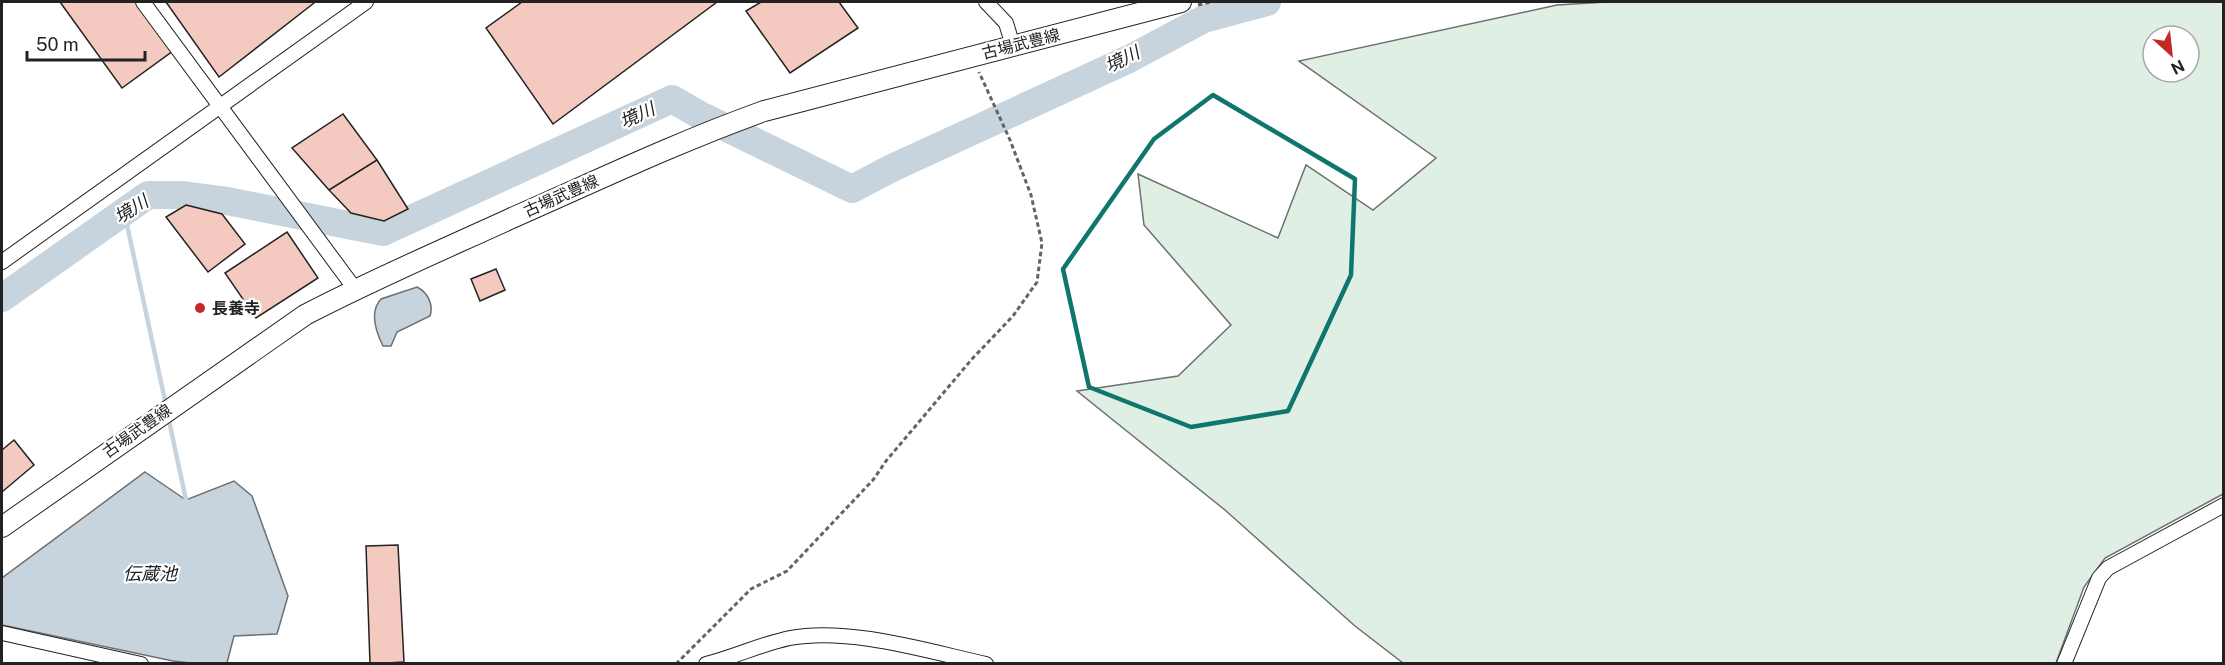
<svg xmlns="http://www.w3.org/2000/svg" width="2225" height="665" viewBox="0 0 2225 665" font-family="'Public Sans','Noto Sans JP',sans-serif">
	<style>
		.green { fill: #e0efe3; stroke: #6f6f6f; stroke-width: 1.5; fill-rule: evenodd }
		.water { fill: #c7d3dd; stroke: #6f6f6f; stroke-width: 1.5 }
		.lines { fill: none; stroke-linecap: round; stroke-linejoin: round }
		.stream { stroke: #c7d3dd; stroke-width: 4.5 }
		.river { stroke: #c7d3dd; stroke-width: 28 }
		.building { fill: #f3c9c0; stroke: #222; stroke-width: 1.5 }
		.street-casing { stroke: #222; stroke-width: 16 }
		.secondary-casing { stroke: #222; stroke-width: 22 }
		.path { stroke: #646464; stroke-width: 3; stroke-dasharray: 4.5 3; stroke-linecap: butt }
		.street { stroke: #fff; stroke-width: 14 }
		.secondary { stroke: #fff; stroke-width: 20 }
		.marked { fill: none; stroke: #0f766e; stroke-width: 4.5; stroke-linejoin: round }
		.poi-dot { fill: #c62828; stroke: #fff; stroke-width: 2 }
		.labels { text-anchor: middle; dominant-baseline: central; stroke-width: 4.5; stroke-linejoin: round; paint-order: stroke }
		.street-label { font-size: 16px; fill: #222; stroke: #fff }
		.poi-label { font-size: 16px; font-weight: bold; fill: #222; stroke: #fff; text-anchor: start }
		.water-label { font-size: 18px; font-style: italic; fill: #222; stroke: #fff }
	</style>
	<rect width="100%" height="100%" fill="#fff"/>
	<!-- green -->
	<path class="green" d="M 1607,2 L 2223,2 L 2223,494 L 2105,558 L 2084,587 L 2056,663 L 1403,663 L 1355,626 L 1225,510 L 1077,391 L 1178,376 L 1231,325 L 1144,225 L 1138,174 L 1278,238 L 1306,165 L 1373,210 L 1436,158 L 1299,61 L 1557,5 ZM 2153,36 L 2189,36 L 2189,72 L 2153,72 Z"/>
	<!-- water -->
	<path class="water" d="M 417,287 C 427,292 434,304 430,316 L 397,332 L 391,346 L 383,346 C 376,332 369,312 381,299 Z
		M 145,472 L 186,500 L 234,481 L 252,496 L 288,596 L 277,634 L 234,636 L 227,663 L 190,663 L 173,661 L 2,625 L 2,578 Z"/>
	<g class="lines">
		<!-- stream -->
		<path class="stream" d="M 124,211 L 166,405
			M 168,416 L 186,500"/>
		<!-- river -->
		<path class="river" d="M 2,298 L 148,195 L 181,195 L 227,201 L 383,232 L 672,99 L 698,114 L 852,189 L 892,168 L 1129,59 L 1204,19 L 1267,2"/>
	</g>
	<!-- building -->
	<path class="building" d="M 60,2 L 143,2 L 177,48 L 122,88 Z
		M 166,2 L 313,2 L 314,3 L 219,77 Z
		M 522,2 L 717,2 L 553,124 L 486,28 Z
		M 761,2 L 839,2 L 858,28 L 790,73 L 746,11 Z
		M 343,114 L 377,160 L 329,190 L 292,148 Z
		M 377,160 L 408,209 L 384,221 L 351,213 L 329,190 Z
		M 186,205 L 222,214 L 245,244 L 208,272 L 166,217 Z
		M 287,232 L 318,278 L 256,318 L 225,273 Z
		M 496,269 L 505,290 L 480,301 L 471,279 Z
		M 14,440 L 34,465 L 2,492 L 2,450 Z
		M 398,545 L 404,662 L 370,664 L 366,546 Z"/>
	<g class="lines">
		<!-- street casing -->
		<g class="street-casing">
			<path id="street" d="M 143,2 L 355,289
				M 986,2 L 1006,23 L 1013,46
				M 2,262 L 366,2
				M 2,633 L 141,664
				M 706,664 C 734,657 761,644 790,638 C 849,627 927,651 986,664
				M 2064,664 L 2099,578 L 2108,568 L 2224,505"/>
		</g>
		<!-- secondary casing -->
		<g class="secondary-casing">
			<path id="secondary" d="M 2,527 L 305,315 C 372,280 442,250 512,218 C 596,181 678,142 764,111 L 1181,2"/>
		</g>
		<!-- path -->
		<path class="path" d="M 1198,5 L 1211,2
			M 676,664 L 751,589 L 787,571 L 873,480 L 886,461 L 972,359 L 1013,316 L 1037,282 L 1042,243 L 1031,195 L 1010,140 L 979,72"/>
		<!-- street -->
		<use href="#street" class="street"/>
		<!-- secondary -->
		<use href="#secondary" class="secondary"/>
	</g>
	<!-- marked area -->
	<path class="marked" d="M 1213,95 L 1355,179 L 1351,275 L 1288,411 L 1191,427 L 1089,387 L 1063,269 L 1154,139 Z"/>
	<!-- markers -->
	<circle class="poi-dot" cx="200" cy="308" r="6"/>
	<g class="labels">
		<!-- street labels -->
		<g class="street-label">
			<text transform="translate(1021 44) rotate(-14)">古場武豊線</text>
			<text transform="translate(561 196) rotate(-24)">古場武豊線</text>
			<text transform="translate(137 431) rotate(-35)">古場武豊線</text>
		</g>
		<!-- poi labels -->
		<g class="poi-label">
			<text x="212" y="308">長養寺</text>
		</g>
		<!-- water labels -->
		<g class="water-label">
			<text transform="translate(1122 59) rotate(-26)">境川</text>
			<text transform="translate(637 115) rotate(-25)">境川</text>
			<text transform="translate(131 209) rotate(-32)">境川</text>
			<text x="150" y="573">伝蔵池</text>
		</g>
	</g>
	<!-- border -->
	<rect width="2225" height="665" fill="none" stroke="#222222" stroke-width="6"/>
	<!-- north arrow -->
	<g transform="translate(2171 54) rotate(153)"><circle r="28" fill="#ffffff" stroke="#a7a7a7" stroke-width="1.5"/>
	<path d="M0-4.5L10 22L0 15L-10 22Z" fill="#c62828"/>
	<text y="-9" font-size="16" font-weight="bold" text-anchor="middle" fill="#222222">N</text>
	</g>
	<!-- scale -->
	<path d="M27 51v9h118v-9" fill="none" stroke="#222222" stroke-width="3"/>
	<text x="36" y="51" font-size="18" fill="#222222" stroke="#ffffff" stroke-width="4.5" paint-order="stroke">50 m</text>
</svg>
